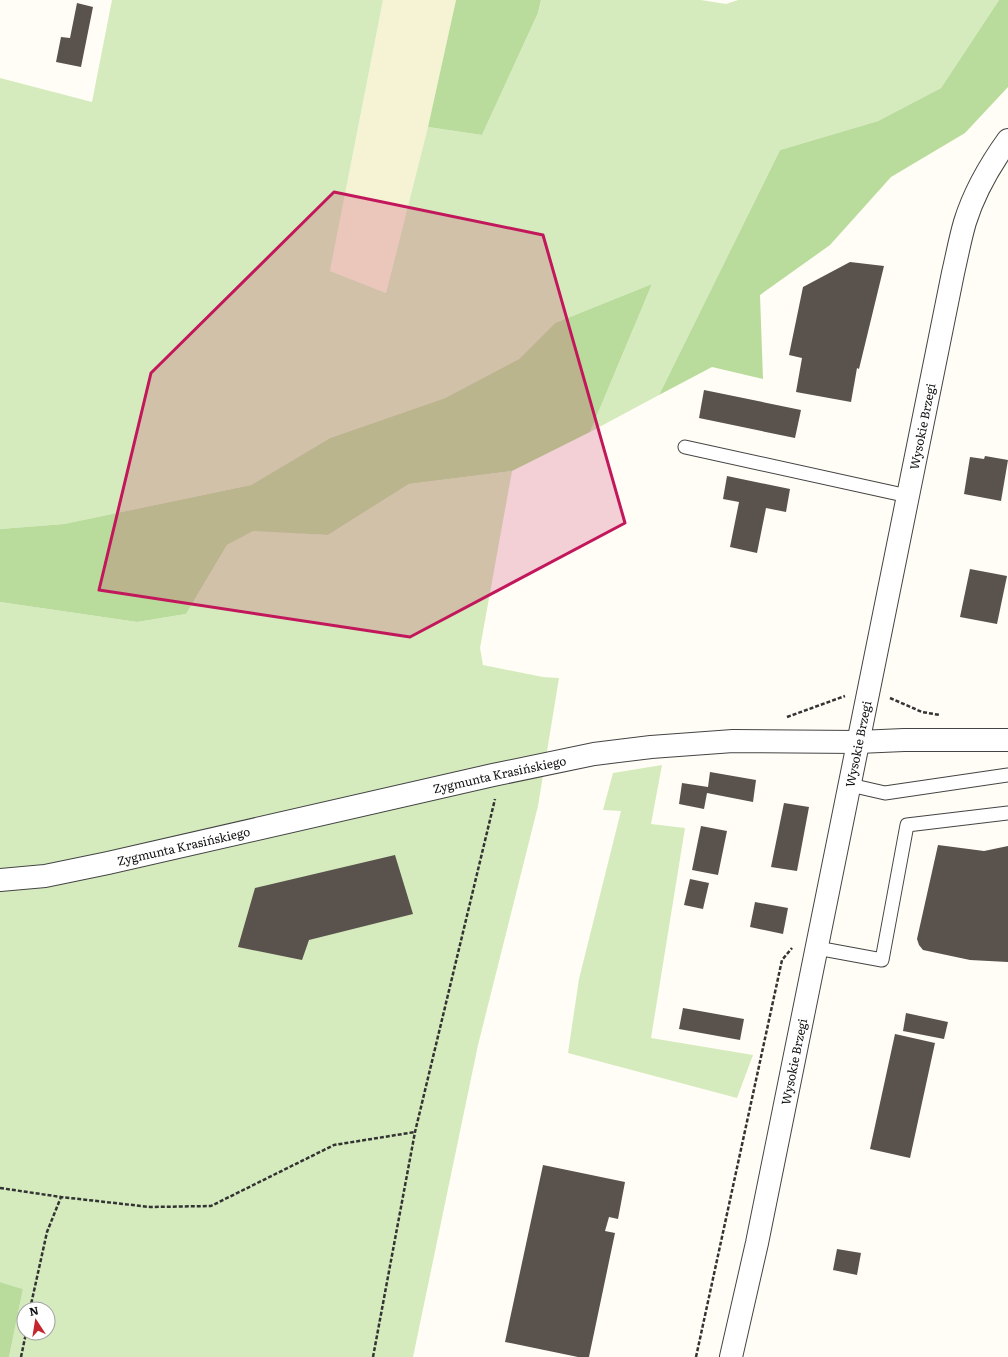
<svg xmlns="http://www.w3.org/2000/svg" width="1008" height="1357" viewBox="0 0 1008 1357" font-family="Literata,serif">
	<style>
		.farmland { fill: #f6f3d4 }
		.green { fill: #d5ebbd; fill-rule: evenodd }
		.forest { fill: #b9dc9c }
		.building { fill: #5a524d }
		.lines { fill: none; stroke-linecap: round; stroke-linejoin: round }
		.service-casing { stroke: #444; stroke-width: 15 }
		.minor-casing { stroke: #444; stroke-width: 24 }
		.tertiary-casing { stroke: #444; stroke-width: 24 }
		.path { stroke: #333; stroke-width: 2.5; stroke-dasharray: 4 2; stroke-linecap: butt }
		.service { stroke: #fff; stroke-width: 13 }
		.minor { stroke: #fff; stroke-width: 22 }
		.tertiary { stroke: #fff; stroke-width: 22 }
		.marked { fill: #c2185b; fill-opacity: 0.2; stroke: #c2185b; stroke-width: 3; stroke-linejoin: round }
		.labels { text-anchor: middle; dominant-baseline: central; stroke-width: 4; stroke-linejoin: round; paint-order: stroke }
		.street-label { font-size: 12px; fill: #111; stroke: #fff }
	</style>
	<rect width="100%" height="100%" fill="#fffdf5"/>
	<!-- farmland -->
	<path class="farmland" d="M 383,0 L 456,0 L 428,127 L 386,293 L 330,271 Z"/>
	<!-- green -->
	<path class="green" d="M 112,0 L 383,0 L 330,271 L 386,293 L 428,127 L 482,135 L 538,13 L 541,0 L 701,0 L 726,4 L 738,0 L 999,0 L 941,88 L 878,121 L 780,150 L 659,395 L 590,432 L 652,284 L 555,323 L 519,359 L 445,398 L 330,438 L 251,485 L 64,524 L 0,529 L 0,78 L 92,102 Z
		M 512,471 L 480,648 L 483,665 L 543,677 L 559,678 L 538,806 L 478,1045 L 413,1357 L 9,1357 L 23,1289 L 0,1282 L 0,602 L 137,622 L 186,614 L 227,545 L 253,530 L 328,535 L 409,484 ZM 24,1309 L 48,1309 L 48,1333 L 24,1333 Z
		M 662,765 L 651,824 L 685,828 L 651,1038 L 753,1055 L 737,1098 L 568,1053 L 579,979 L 621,811 L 603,810 L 613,773 Z"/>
	<!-- forest -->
	<path class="forest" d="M 456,0 L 541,0 L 538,13 L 482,135 L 428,127 Z
		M 999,0 L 1008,0 L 1008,87 L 965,133 L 891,177 L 830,245 L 760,295 L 763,379 L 712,367 L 659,395 L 780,150 L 878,121 L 941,88 Z
		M 652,284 L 590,432 L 512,471 L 409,484 L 328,535 L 253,531 L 227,545 L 186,614 L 137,622 L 0,602 L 0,529 L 64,524 L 251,485 L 330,438 L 445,398 L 519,359 L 555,323 Z
		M 0,1282 L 23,1289 L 9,1357 L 0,1357 Z"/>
	<!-- building -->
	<path class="building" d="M 77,3 L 93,7 L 81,67 L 56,62 L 61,37 L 70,38 Z
		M 850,262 L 884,266 L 859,369 L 857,368 L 851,402 L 796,392 L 802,358 L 789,355 L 803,287 Z
		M 704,390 L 801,410 L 795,438 L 699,418 Z
		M 985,456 L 1008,460 L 1001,501 L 964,494 L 970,457 L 984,459 Z
		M 727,476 L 790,489 L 786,512 L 766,508 L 757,553 L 730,547 L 739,502 L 723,499 Z
		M 970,569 L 1007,576 L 997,624 L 960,617 Z
		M 710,772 L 756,780 L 753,802 L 707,793 L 704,809 L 679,804 L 682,783 L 708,787 Z
		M 784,803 L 809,807 L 797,871 L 771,867 Z
		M 701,826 L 727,831 L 718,875 L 692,870 Z
		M 938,845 L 984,851 L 1008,846 L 1008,962 L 970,960 L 923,950 L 919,945 L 917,939 Z
		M 395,855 L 413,914 L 309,940 L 302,960 L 238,947 L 255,888 Z
		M 690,879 L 709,883 L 703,909 L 684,905 Z
		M 755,902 L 788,908 L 783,934 L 750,927 Z
		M 683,1008 L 744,1019 L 740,1040 L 679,1029 Z
		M 906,1013 L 948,1022 L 944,1039 L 903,1031 Z
		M 895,1034 L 935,1043 L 910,1158 L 870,1149 Z
		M 543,1165 L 625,1182 L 618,1219 L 609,1217 L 605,1231 L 615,1233 L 589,1357 L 578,1357 L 505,1342 Z
		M 837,1249 L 861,1253 L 857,1275 L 833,1270 Z"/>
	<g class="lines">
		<!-- service casing -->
		<g class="service-casing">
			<path id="service" d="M 685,447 L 908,496
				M 850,785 L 885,793 L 1008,775
				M 817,948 L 882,960 L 907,825 L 1008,813"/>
		</g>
		<!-- minor casing -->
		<g class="minor-casing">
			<g id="minor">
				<path id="s1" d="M 0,880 L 45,876 L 108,863 L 493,775 L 594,754 L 651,747 L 733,741 L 858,742"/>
			</g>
		</g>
		<!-- tertiary casing -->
		<g class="tertiary-casing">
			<g id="tertiary">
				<path d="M 858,742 L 904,740 L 1008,740"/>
				<path id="s2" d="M 731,1357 L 757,1243 L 953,273 C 957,256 960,239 965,222 C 974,193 990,165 1008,140"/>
			</g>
		</g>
		<!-- path -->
		<path class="path" d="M 890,698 L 922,712 L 940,715
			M 787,717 L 845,696
			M 0,1188 L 61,1197 L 150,1207 L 211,1206 L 334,1145 L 415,1132
			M 30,1309 L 47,1232 L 61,1197
			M 21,1357 L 26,1333
			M 373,1357 L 415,1132 L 495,799
			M 696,1357 L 782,960 L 792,948"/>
		<!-- service -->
		<use href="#service" class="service"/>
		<!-- minor -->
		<use href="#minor" class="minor"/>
		<!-- tertiary -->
		<use href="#tertiary" class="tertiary"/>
	</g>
	<!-- marked area -->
	<path class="marked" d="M 334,192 L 543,235 L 625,523 L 410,637 L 99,590 L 151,373 Z"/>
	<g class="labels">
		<!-- street labels -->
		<g class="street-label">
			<text stroke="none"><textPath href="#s2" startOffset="950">Wysokie Brzegi</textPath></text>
			<text stroke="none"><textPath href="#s2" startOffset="626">Wysokie Brzegi</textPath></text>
			<text stroke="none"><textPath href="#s1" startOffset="511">Zygmunta Krasińskiego</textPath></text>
			<text stroke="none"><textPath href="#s1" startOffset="187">Zygmunta Krasińskiego</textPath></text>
			<text stroke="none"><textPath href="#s2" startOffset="302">Wysokie Brzegi</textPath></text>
		</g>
	</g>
	<!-- north arrow -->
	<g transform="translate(36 1321) rotate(348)"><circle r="19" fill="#ffffff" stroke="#a0a0a0"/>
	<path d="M0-3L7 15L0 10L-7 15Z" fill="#c4262e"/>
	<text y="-6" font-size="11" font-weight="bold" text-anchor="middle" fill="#111111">N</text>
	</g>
</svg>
